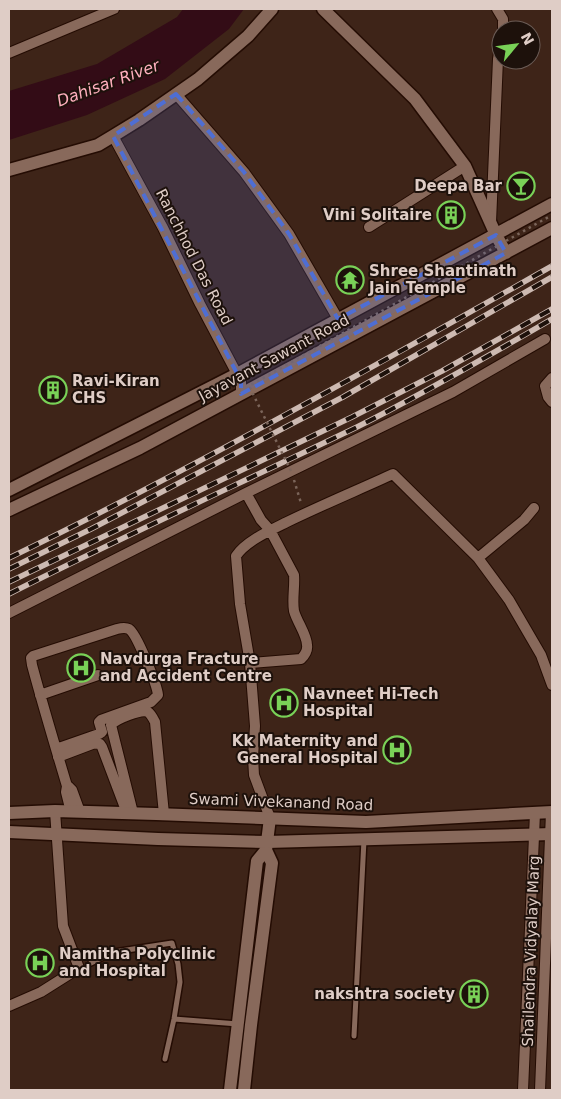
<svg xmlns="http://www.w3.org/2000/svg" width="561" height="1099" viewBox="0 0 561 1099" font-family="'DejaVu Sans',sans-serif">
	<style>
		.water { fill: #330c16 }
		.lines { fill: none; stroke-linecap: round; stroke-linejoin: round }
		.service-casing { stroke: #240c03; stroke-width: 8 }
		.minor-casing { stroke: #240c03; stroke-width: 12 }
		.tertiary-casing { stroke: #240c03; stroke-width: 15 }
		.secondary-casing { stroke: #240c03; stroke-width: 15 }
		.path { stroke: #7b655a; stroke-width: 2.5; stroke-dasharray: 2.5 4; stroke-linecap: butt }
		.service { stroke: #88695b; stroke-width: 5 }
		.minor { stroke: #88695b; stroke-width: 10 }
		.tertiary { stroke: #88695b; stroke-width: 12 }
		.secondary { stroke: #88695b; stroke-width: 12 }
		.rail-casing { stroke: #cdbab2; stroke-width: 5.5 }
		.rail { stroke: #1d110b; stroke-width: 4; stroke-dasharray: 11; stroke-linecap: butt }
		.path-bridge { stroke: #7b655a; stroke-width: 2.5; stroke-dasharray: 2.5 4; stroke-linecap: butt }
		.marked { fill: #4e6ed4; fill-opacity: 0.2; stroke: #4e6ed4; stroke-width: 4; stroke-dasharray: 10 6; stroke-linejoin: round }
		.labels { text-anchor: middle; dominant-baseline: central; stroke-width: 4; stroke-linejoin: round; paint-order: stroke }
		.poi-label { font-size: 15px; font-weight: bold; fill: #dfcdc6; stroke: #1d110b; text-anchor: start }
		.street-label { font-size: 15px; fill: #dfcdc6; stroke: #1d110b }
		.water-label { font-size: 16px; font-style: italic; fill: #feafbd; stroke: #1d110b }
	</style>
	<rect width="100%" height="100%" fill="#3e2418"/>
	<!-- water -->
	<path class="water" d="M 183,9 L 244,9 L 229,29 L 165,79 L 87,115 L 9,140 L 9,91 L 97,64 L 177,17 Z"/>
	<g class="lines">
		<!-- service casing -->
		<g class="service-casing">
			<path id="service" d="M 91,963 L 114,952 L 172,943 L 178,964 L 180,982 L 174,1019 L 165,1059
				M 174,1019 L 238,1024
				M 354,1036 L 364,840"/>
		</g>
		<!-- minor casing -->
		<g class="minor-casing">
			<path id="minor" d="M 497,9 L 503,19 L 503,30
				M 9,53 L 114,9
				M 176,94 L 244,172 L 289,234 L 338,319
				M 113,136 L 163,228 L 200,304 L 237,374 L 241,381 L 241,394
				M 491,222 L 498,59 L 501,41
				M 369,227 L 465,166
				M 552,378 L 545,386 L 548,397 L 552,402
				M 246,493 L 261,520 L 270,530 L 294,575 C 295,587 292,599 294,611 C 297,622 307,635 307,645 C 308,651 305,655 301,659 L 250,663
				M 478,558 L 524,520 L 534,508
				M 9,613 L 246,493 L 453,392 L 545,339
				M 40,695 L 98,675
				M 56,749 L 99,734 L 102,732 L 99,722 L 101,720 L 151,702 L 158,695 C 157,685 137,634 129,629 C 125,627 121,628 117,629 L 33,656 L 31,658 L 32,665 C 43,706 55,746 67,786 L 66,792 L 71,812
				M 58,757 L 95,743 L 100,744 L 102,747 L 127,813
				M 68,786 L 72,790 L 80,812
				M 133,813 L 111,725 C 116,719 141,709 148,712 C 151,714 153,718 155,722 L 164,814
				M 270,818 L 254,775 L 253,757 L 255,726 L 250,663 L 240,604 L 236,556 C 246,541 271,530 287,522 C 322,505 358,490 393,474 L 478,558 L 509,600 L 541,655 L 552,685
				M 9,1006 L 41,992 L 79,968 L 63,926 L 55,811
				M 523,1090 L 535,813
				M 540,1090 L 551,812"/>
		</g>
		<!-- tertiary casing -->
		<g class="tertiary-casing">
			<path id="tertiary" d="M 323,9 L 415,99 L 465,166 L 496,235 L 506,253
				M 9,170 L 98,145 L 113,136 L 139,120 L 198,79 L 248,36 L 272,9
				M 9,490 L 237,374 L 552,204
				M 9,510 L 140,448 L 552,228
				M 230,1090 L 257,861 L 266,850 L 270,818
				M 244,1090 L 251,1025 L 272,863 L 266,850"/>
		</g>
		<!-- secondary casing -->
		<g class="secondary-casing">
			<path id="secondary" d="M 9,813 L 55,811 L 156,814 L 366,822 L 552,812
				M 9,832 L 158,839 L 267,842 L 552,834"/>
		</g>
		<!-- path -->
		<path class="path" d="M 294,480 L 301,503"/>
		<!-- service -->
		<use href="#service" class="service"/>
		<!-- minor -->
		<use href="#minor" class="minor"/>
		<!-- tertiary -->
		<use href="#tertiary" class="tertiary"/>
		<!-- secondary -->
		<use href="#secondary" class="secondary"/>
		<!-- rail casing -->
		<g class="rail-casing">
			<path id="rail" d="M 9,558 C 194,468 373,367 552,266
				M 9,569 L 91,529 L 343,397 L 552,277
				M 9,582 L 352,417 L 442,371 L 552,309
				M 9,594 C 124,536 241,483 357,427 C 423,394 488,356 552,319"/>
		</g>
		<!-- rail -->
		<use href="#rail" class="rail"/>
		<!-- path-bridge -->
		<path class="path-bridge" d="M 291,471 L 249,386 L 552,215"/>
	</g>
	<!-- marked area -->
	<path class="marked" d="M 176,94 L 244,172 L 289,234 L 338,319 L 496,235 L 506,253 L 241,394 L 241,381 L 113,136 Z"/>
	<!-- icons -->
	<defs>
		<g id="bar-ring" transform="scale(1.4375)"><circle r="9.5" fill="#1d110b" stroke="#79d157" stroke-width="1.5"/><path d="M-6-5H6L.8 .8V4.5H3.5V6h-7V4.5H-.8V.8Z" fill="#79d157"/></g>
		<g id="building-ring" transform="scale(1.4375)"><circle r="9.5" fill="#1d110b" stroke="#79d157" stroke-width="1.5"/><path d="M-4-6H4V6H1V3H-1V6H-4ZM-2.5-4.3h1.7v1.8h-1.7ZM.8-4.3h1.7v1.8H.8ZM-2.5-1h1.7V.8h-1.7ZM.8-1h1.7V.8H.8Z" fill="#79d157"/></g>
		<g id="temple-ring" transform="scale(1.4375)"><circle r="9.5" fill="#1d110b" stroke="#79d157" stroke-width="1.5"/><path d="M0-6L5-2H3V0L6.5 2.5H4V6H1.5V3h-3V6H-4V2.5H-6.5L-3 0V-2H-5Z" fill="#79d157"/></g>
		<g id="hospital-ring" transform="scale(1.4375)"><circle r="9.5" fill="#1d110b" stroke="#79d157" stroke-width="1.5"/><path d="M-5-5h3v3.5h4V-5h3V5h-3V1.5h-4V5h-3Z" fill="#79d157"/></g>
	</defs>
	<g fill-rule="evenodd">
		<use href="#bar-ring" x="521" y="186"/>
		<use href="#building-ring" x="451" y="215"/>
		<use href="#temple-ring" x="350" y="280"/>
		<use href="#building-ring" x="53" y="390"/>
		<use href="#hospital-ring" x="81" y="668"/>
		<use href="#hospital-ring" x="284" y="703"/>
		<use href="#hospital-ring" x="397" y="750"/>
		<use href="#hospital-ring" x="40" y="963"/>
		<use href="#building-ring" x="474" y="994"/>
	</g>
	<g class="labels">
		<!-- poi labels -->
		<g class="poi-label">
			<text x="502" y="186" text-anchor="end">Deepa Bar</text>
			<text x="432" y="215" text-anchor="end">Vini Solitaire</text>
			<text x="369" y="271">Shree Shantinath<tspan x="369" dy="17">Jain Temple</tspan></text>
			<text x="72" y="381">Ravi-Kiran<tspan x="72" dy="17">CHS</tspan></text>
			<text x="100" y="659">Navdurga Fracture<tspan x="100" dy="17">and Accident Centre</tspan></text>
			<text x="303" y="694">Navneet Hi-Tech<tspan x="303" dy="17">Hospital</tspan></text>
			<text x="378" y="741" text-anchor="end">Kk Maternity and<tspan x="378" dy="17">General Hospital</tspan></text>
			<text x="59" y="954">Namitha Polyclinic<tspan x="59" dy="17">and Hospital</tspan></text>
			<text x="455" y="994" text-anchor="end">nakshtra society</text>
		</g>
		<!-- street labels -->
		<g class="street-label">
			<text transform="translate(194 257) rotate(63)">Ranchhod Das Road</text>
			<text transform="translate(274 358) rotate(-28)">Jayavant Sawant Road</text>
			<text transform="translate(281 802) rotate(2)">Swami Vivekanand Road</text>
			<text transform="translate(531 951) rotate(-88)">Shailendra Vidyalay Marg</text>
		</g>
		<!-- water labels -->
		<g class="water-label">
			<text transform="translate(108 83) rotate(-20)">Dahisar River</text>
		</g>
	</g>
	<!-- border -->
	<rect width="561" height="1099" fill="none" stroke="#dfcdc6" stroke-width="20"/>
	<!-- north arrow -->
	<g transform="translate(516 45) rotate(61)"><circle r="24" fill="#1d110b" stroke="#6b5c56"/>
	<path d="M0-4L9 19L0 12L-9 19Z" fill="#79d157"/>
	<text y="-8" font-size="14" font-weight="bold" text-anchor="middle" fill="#dfcdc6">N</text>
	</g>
</svg>
